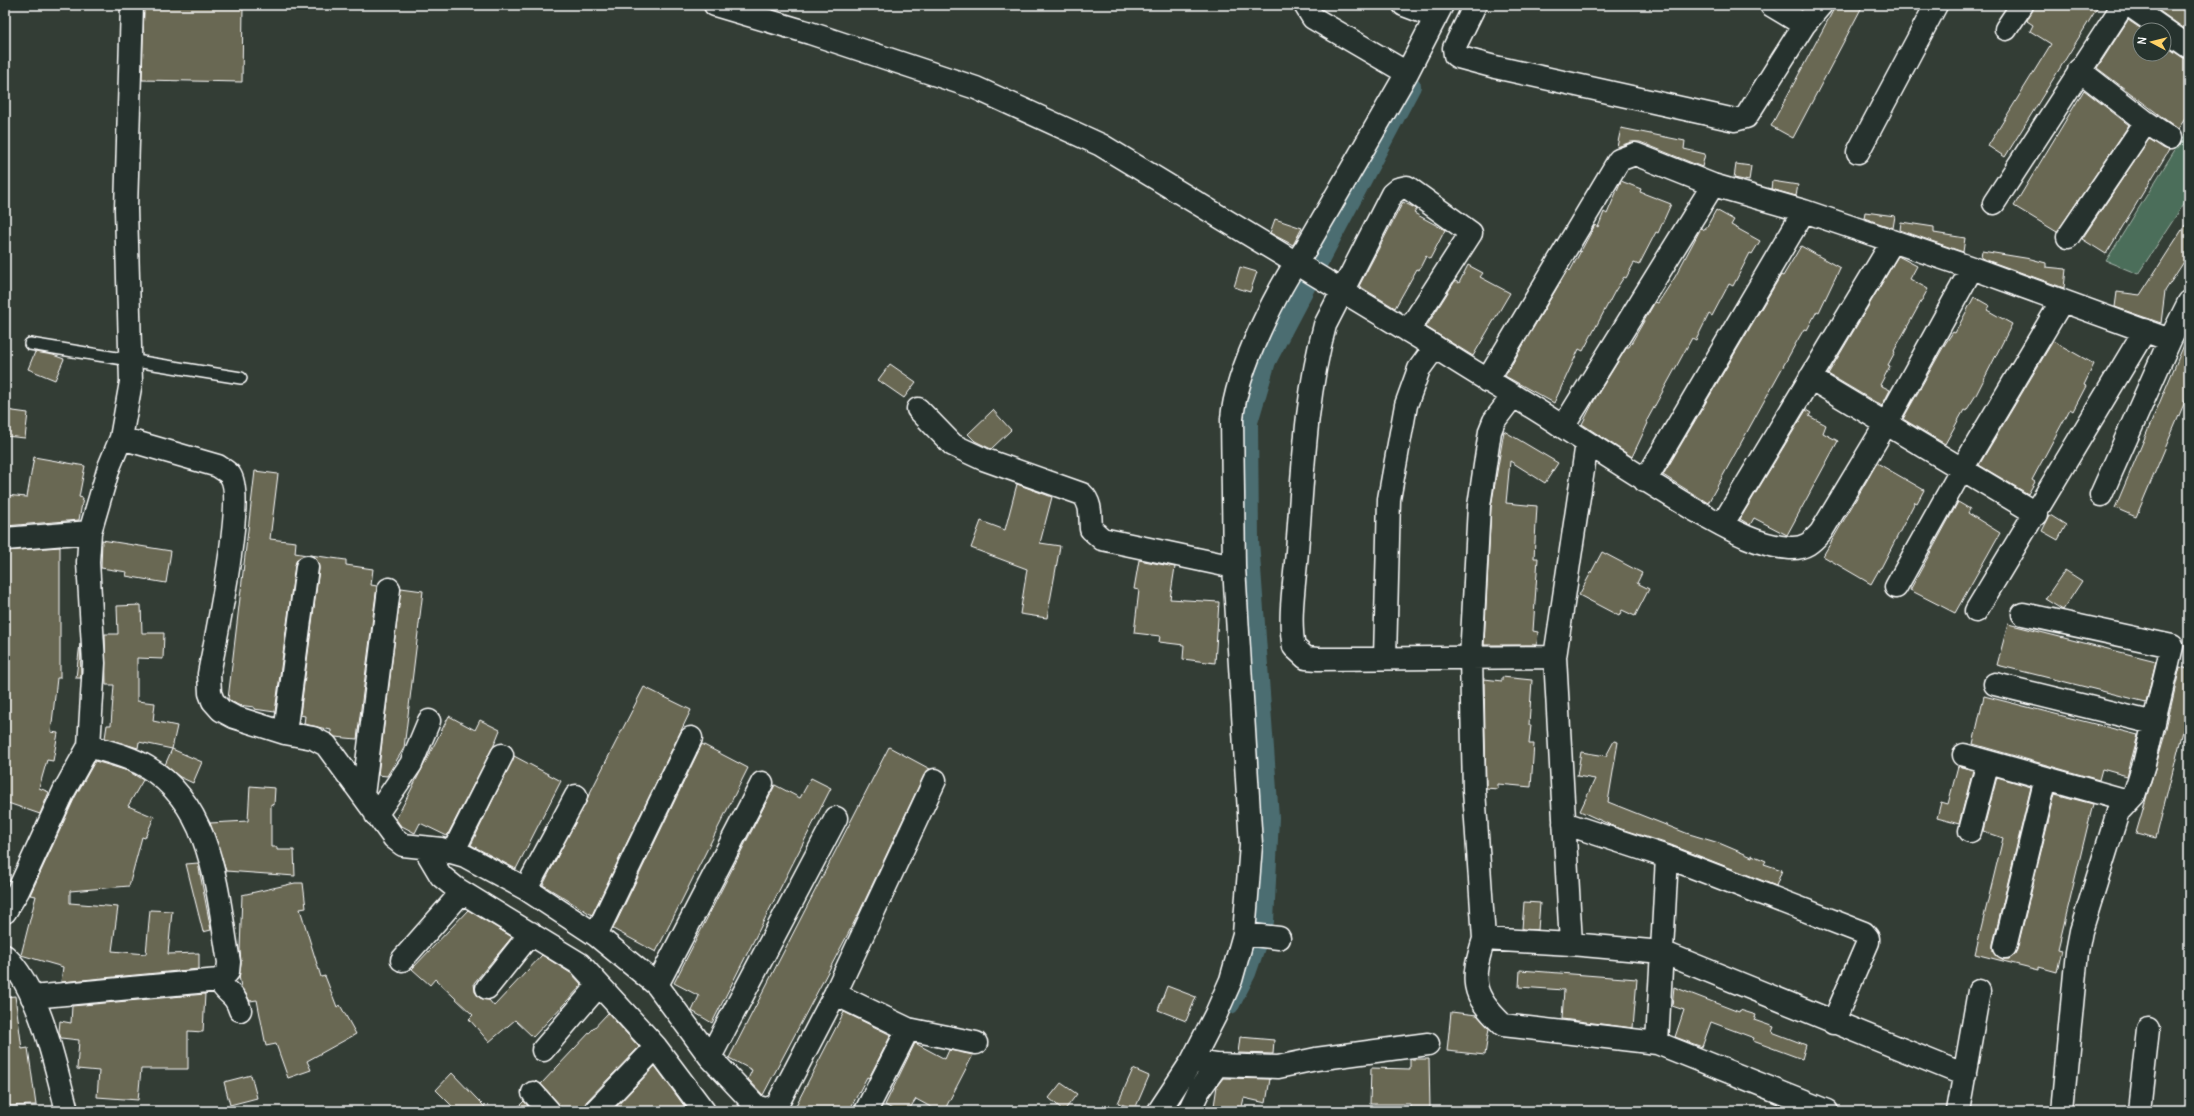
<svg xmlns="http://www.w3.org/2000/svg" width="2194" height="1116" viewBox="0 0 2194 1116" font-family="Delius,sans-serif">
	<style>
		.green { fill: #4c6e5a; stroke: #a6b6ac }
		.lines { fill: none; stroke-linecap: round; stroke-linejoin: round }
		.canal { stroke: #4b6d71; stroke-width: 20 }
		.building { fill: #696753; stroke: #fff }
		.lane-casing { stroke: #fff; stroke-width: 14 }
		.street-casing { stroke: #fff; stroke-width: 25 }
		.lane { stroke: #26332d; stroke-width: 11 }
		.street { stroke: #26332d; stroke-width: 22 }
	</style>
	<rect width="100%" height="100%" fill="#333d35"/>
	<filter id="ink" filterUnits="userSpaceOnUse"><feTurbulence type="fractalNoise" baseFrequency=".025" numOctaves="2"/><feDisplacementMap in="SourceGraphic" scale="8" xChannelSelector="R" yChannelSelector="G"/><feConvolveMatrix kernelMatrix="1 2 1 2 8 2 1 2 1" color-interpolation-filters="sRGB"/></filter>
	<g filter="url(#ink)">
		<!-- green -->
		<path class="green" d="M 2189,127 L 2189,196 L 2138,274 L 2106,261 Z"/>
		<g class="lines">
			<!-- canal -->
			<path class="canal" d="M 1230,1004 L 1246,973 L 1264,921 L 1269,818 L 1249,541 L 1248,422 L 1266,361 L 1411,86"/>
		</g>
		<!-- building -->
		<path class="building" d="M 144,5 L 243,5 L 242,82 L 142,80 Z
			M 1836,5 L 1863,5 L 1793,138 L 1771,126 Z
			M 2034,5 L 2099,5 L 2005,157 L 1988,146 L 2051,44 L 2030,31 L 2033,25 L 2027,21 Z
			M 2151,5 L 2189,5 L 2189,32 Z
			M 2128,20 L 2143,30 L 2140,30 L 2140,54 L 2164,54 L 2164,45 L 2182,57 L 2189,59 L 2189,113 L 2178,129 L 2097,68 Z
			M 2084,90 L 2129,125 L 2057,232 L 2014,206 Z
			M 1621,128 L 1685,141 L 1684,149 L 1705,154 L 1702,167 L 1640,142 L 1631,142 L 1617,147 Z
			M 2149,139 L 2169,150 L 2106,254 L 2082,239 Z
			M 1736,164 L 1751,166 L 1749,181 L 1734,178 Z
			M 1621,181 L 1641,189 L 1640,192 L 1671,204 L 1658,233 L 1656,232 L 1639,265 L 1634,263 L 1626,278 L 1624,277 L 1615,291 L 1583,351 L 1579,349 L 1554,403 L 1505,376 L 1568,269 L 1570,271 L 1595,225 L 1598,227 L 1604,212 L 1607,214 Z
			M 1772,181 L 1798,185 L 1796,196 L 1771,189 Z
			M 1403,202 L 1417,209 L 1414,213 L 1445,230 L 1430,259 L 1426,256 L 1419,270 L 1417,269 L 1395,308 L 1359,286 Z
			M 1716,210 L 1734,220 L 1731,225 L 1760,241 L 1752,254 L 1750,253 L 1733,286 L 1729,284 L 1712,316 L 1709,314 L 1696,340 L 1692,338 L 1646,422 L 1648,423 L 1632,457 L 1582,424 L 1596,397 L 1627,347 L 1629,347 L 1655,302 L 1658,303 L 1675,277 L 1701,228 L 1705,230 Z
			M 1865,212 L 1895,216 L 1893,228 L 1864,218 Z
			M 1275,219 L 1302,228 L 1293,245 L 1270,233 Z
			M 2189,219 L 2189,254 L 2165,291 L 2161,323 L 2115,307 L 2117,292 L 2140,295 Z
			M 1901,222 L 1934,227 L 1934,233 L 1965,238 L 1963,252 L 1900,230 Z
			M 1801,246 L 1840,268 L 1819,312 L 1817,311 L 1807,330 L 1804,329 L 1796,343 L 1708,503 L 1663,475 L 1781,275 L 1783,276 Z
			M 1982,251 L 2031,259 L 2046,263 L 2046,267 L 2066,269 L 2064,288 L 1981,258 Z
			M 1898,256 L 1917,266 L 1910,279 L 1928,289 L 1894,351 L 1895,352 L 1888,365 L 1890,366 L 1880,385 L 1890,390 L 1882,406 L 1828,374 Z
			M 1468,265 L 1483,273 L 1480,277 L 1510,293 L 1473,356 L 1426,327 L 1455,281 L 1459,283 Z
			M 1240,267 L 1257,272 L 1250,292 L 1234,287 Z
			M 1974,297 L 1990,306 L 1987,310 L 2012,324 L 1976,395 L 1966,411 L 1964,410 L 1945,444 L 1903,419 L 1945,344 L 1953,332 L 1955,333 Z
			M 2189,333 L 2189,392 L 2136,517 L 2115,508 Z
			M 2053,341 L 2094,364 L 2084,385 L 2086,386 L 2073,411 L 2070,409 L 2056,435 L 2032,480 L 2035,482 L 2028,494 L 1979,465 Z
			M 35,352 L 53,355 L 64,359 L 55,380 L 28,369 Z
			M 890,364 L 916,382 L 904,398 L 878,380 Z
			M 6,410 L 28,413 L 25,438 L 5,436 Z
			M 993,410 L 1011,430 L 991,449 L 975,441 L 968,434 Z
			M 1806,410 L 1811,413 L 1809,416 L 1826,425 L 1823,433 L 1838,441 L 1787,535 L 1754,518 L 1750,525 L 1740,519 Z
			M 1504,431 L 1558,463 L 1545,483 L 1510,461 L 1506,503 L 1537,506 L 1534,558 L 1538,558 L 1533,631 L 1538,632 L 1537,645 L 1484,645 L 1491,507 Z
			M 34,457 L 85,466 L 79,497 L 83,498 L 79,520 L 5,526 L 5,495 L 27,497 Z
			M 1877,463 L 1924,490 L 1917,503 L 1915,502 L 1881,568 L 1880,568 L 1871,584 L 1823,556 Z
			M 255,471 L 278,474 L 270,539 L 296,542 L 295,553 L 307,555 L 297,559 L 295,565 L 275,712 L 254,709 L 254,707 L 238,705 L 228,699 Z
			M 1017,484 L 1052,497 L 1040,543 L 1060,546 L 1047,618 L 1020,614 L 1027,569 L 971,548 L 981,521 L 1005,530 Z
			M 1958,502 L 1970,509 L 1968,513 L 2000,533 L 1955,613 L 1910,590 Z
			M 2050,515 L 2066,525 L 2058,540 L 2042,531 Z
			M 102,540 L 171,551 L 166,583 L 126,576 L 127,572 L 101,568 Z
			M 60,547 L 60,678 L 57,678 L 51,732 L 58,733 L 53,761 L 47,760 L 39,788 L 49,792 L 40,814 L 5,802 L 5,551 Z
			M 1602,552 L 1642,573 L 1637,583 L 1649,589 L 1635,616 L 1622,610 L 1619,616 L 1579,595 Z
			M 310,555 L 346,560 L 346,565 L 373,569 L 371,585 L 377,586 L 357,739 L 335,737 L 331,733 L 331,730 L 304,724 L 305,716 L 300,715 L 319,569 L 318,562 Z
			M 1139,560 L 1175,567 L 1170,599 L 1219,602 L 1215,663 L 1183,659 L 1184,645 L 1159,642 L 1160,636 L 1134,633 L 1139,590 L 1134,589 Z
			M 2065,570 L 2082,581 L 2063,610 L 2045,599 Z
			M 401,588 L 423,591 L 404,748 L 387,776 L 378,775 Z
			M 141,605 L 142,633 L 164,633 L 163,659 L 137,658 L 137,701 L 155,703 L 153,721 L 177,726 L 172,749 L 139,742 L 138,748 L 105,738 L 107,725 L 111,725 L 114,685 L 106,685 L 105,634 L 118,634 L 117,606 Z
			M 2008,624 L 2156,661 L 2146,702 L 1997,665 Z
			M 80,643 L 81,678 L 76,678 Z
			M 2180,667 L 2189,669 L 2189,707 L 2156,838 L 2136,833 L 2163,741 Z
			M 1502,677 L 1532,680 L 1529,725 L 1531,725 L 1529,744 L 1534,744 L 1531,787 L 1498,784 L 1498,789 L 1486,788 L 1484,679 L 1502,681 Z
			M 644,687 L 691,710 L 592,915 L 543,885 Z
			M 1984,696 L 2138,735 L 2127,776 L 2102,769 L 2099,780 L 1973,744 Z
			M 449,716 L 475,730 L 480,720 L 500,730 L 494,745 L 447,836 L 420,823 L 415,833 L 400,825 L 396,819 Z
			M 1614,741 L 1618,742 L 1608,802 L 1686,833 L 1719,843 L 1752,857 L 1752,855 L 1766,861 L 1764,864 L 1782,870 L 1776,886 L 1671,845 L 1615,827 L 1580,811 L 1595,779 L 1577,776 L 1581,752 L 1606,756 Z
			M 702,744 L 748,768 L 656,952 L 613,929 Z
			M 889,747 L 930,769 L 924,775 L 859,913 L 763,1095 L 748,1079 L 752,1070 L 729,1058 Z
			M 172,749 L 202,762 L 193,783 L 180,777 L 165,765 Z
			M 514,756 L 561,781 L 516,869 L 471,845 Z
			M 95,761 L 128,771 L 143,780 L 128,806 L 154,817 L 145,838 L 142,837 L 129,886 L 70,891 L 70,903 L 118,907 L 112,951 L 146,954 L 150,910 L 172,911 L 168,954 L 199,953 L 199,969 L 61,982 L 63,967 L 21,955 L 36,896 L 30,895 L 75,797 Z
			M 1958,766 L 1973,770 L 1959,824 L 1937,818 L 1941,802 L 1948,804 Z
			M 1997,777 L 2031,787 L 1993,944 L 1993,951 L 2002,959 L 2009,959 L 2014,955 L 2017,950 L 2055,794 L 2093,804 L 2058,949 L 2062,950 L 2057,972 L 2039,967 L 2039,970 L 1975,954 L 2003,838 L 1983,831 Z
			M 811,778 L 831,788 L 712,1023 L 692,1011 L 699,996 L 674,983 L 775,785 L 800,798 Z
			M 250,786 L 275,788 L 274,805 L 271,804 L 271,847 L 277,847 L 277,850 L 294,850 L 295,876 L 226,871 L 210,823 L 248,821 Z
			M 198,863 L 211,930 L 203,932 L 186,864 Z
			M 295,883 L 303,883 L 306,908 L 300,909 L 321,977 L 325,976 L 337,1007 L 340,1005 L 356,1034 L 307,1061 L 311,1070 L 288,1078 L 276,1044 L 266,1046 L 257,1000 L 250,1001 L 241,987 L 239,976 L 241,963 L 240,950 L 242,895 Z
			M 1524,902 L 1540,903 L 1538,930 L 1522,929 Z
			M 468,910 L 512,937 L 474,983 L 475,992 L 480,998 L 489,1000 L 494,1006 L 542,955 L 572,974 L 582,985 L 533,1037 L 515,1020 L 489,1042 L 469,1019 L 473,1015 L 435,979 L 430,985 L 412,969 Z
			M 1520,970 L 1637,979 L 1633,1028 L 1562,1019 L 1564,990 L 1519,987 Z
			M 1167,986 L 1196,997 L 1186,1021 L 1158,1010 Z
			M 1674,987 L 1739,1012 L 1740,1010 L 1756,1015 L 1754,1020 L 1774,1027 L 1772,1032 L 1806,1045 L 1802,1059 L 1753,1041 L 1754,1038 L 1711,1022 L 1702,1047 L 1675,1037 L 1684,1010 L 1672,1006 Z
			M 205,994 L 203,1032 L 188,1031 L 188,1069 L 141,1069 L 138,1100 L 97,1097 L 99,1071 L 77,1069 L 79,1040 L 61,1038 L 59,1032 L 60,1021 L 71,1023 L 72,1006 Z
			M 15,996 L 22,1049 L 28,1048 L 36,1105 L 5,1106 L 5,997 Z
			M 844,1012 L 891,1035 L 869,1078 L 867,1077 L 849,1111 L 793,1111 Z
			M 1451,1012 L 1477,1015 L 1489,1028 L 1485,1055 L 1447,1051 Z
			M 608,1013 L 639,1047 L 586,1102 L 583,1111 L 561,1111 L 558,1103 L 541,1084 Z
			M 1240,1037 L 1274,1040 L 1273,1054 L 1238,1053 Z
			M 915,1043 L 945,1059 L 949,1050 L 973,1055 L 944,1111 L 938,1111 L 916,1099 L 908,1111 L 896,1111 L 885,1105 Z
			M 1410,1059 L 1429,1059 L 1430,1108 L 1410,1108 L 1410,1104 L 1370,1104 L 1371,1068 L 1410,1069 Z
			M 655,1066 L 688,1111 L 612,1111 Z
			M 1133,1069 L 1149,1076 L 1135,1109 L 1118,1103 Z
			M 452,1073 L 476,1098 L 489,1111 L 457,1111 L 436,1090 Z
			M 251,1075 L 257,1098 L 230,1105 L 224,1082 Z
			M 1223,1078 L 1270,1079 L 1266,1103 L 1244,1098 L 1241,1111 L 1214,1106 L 1217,1086 Z
			M 1061,1083 L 1077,1094 L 1064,1111 L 1049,1098 Z
			M 524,1101 L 532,1111 L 514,1111 Z"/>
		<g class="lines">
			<!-- lane casing -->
			<g class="lane-casing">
				<path id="lane" d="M 30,344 L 241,378"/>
			</g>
			<!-- street casing -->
			<g class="street-casing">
				<path id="street" d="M 715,5 L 810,33 L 976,88 L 1101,145 L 1435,347 C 1477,375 1521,399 1563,427 C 1606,455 1649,483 1693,509 C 1724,526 1755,546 1790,548 C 1805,549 1812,542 1821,532 L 1886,424 L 1972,268
					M 1305,5 L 1313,18 L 1407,73
					M 1404,5 L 1436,17
					M 1475,5 L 1454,48 L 1455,55 L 1458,57 L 1495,67 L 1735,120 L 1746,117 L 1804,25 L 1821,5
					M 1771,5 L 1804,25
					M 2129,5 L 2189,47
					M 2006,29 L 2022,5
					M 2079,70 L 2146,122 L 2170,138
					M 1858,152 L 1936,5
					M 1994,203 L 2123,5
					M 2068,237 L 2146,122
					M 1408,331 L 1471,233 L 1407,187 L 1398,189 L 1392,194 L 1325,325 C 1305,398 1303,475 1297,551 C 1295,580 1288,619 1294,647 L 1306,658 L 1318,659 L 1555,657
					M 1810,378 L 2037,514
					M 1487,381 L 1619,160 L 1635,154 L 1713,185 L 1804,211 L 1972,268 L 2170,340
					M 1513,396 L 1494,421 L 1490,431 L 1479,506 L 1471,658 L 1474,790 L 1484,939 L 1571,944 L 1662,952 L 1965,1075
					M 918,409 L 953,445 L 983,459 L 1082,494 C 1092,503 1090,517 1091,529 L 1102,539 L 1234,567
					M 1563,427 L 1713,185
					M 121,438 L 218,466 C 222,469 228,472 230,475 C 246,497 215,642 209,674 L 210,693 L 213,701 L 221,710 L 234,717 L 285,733 L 313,738 L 326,745 L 394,838 L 403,845 L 441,849 L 465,856 L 526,889 L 596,935 L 657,985 L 710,1057 L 756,1106 C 765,1110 771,1109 778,1103 L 835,994 L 935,780
					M 1645,481 L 1804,211
					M 2101,495 L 2170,340 L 2189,302
					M 1722,525 L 1893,241
					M 5,539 L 90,532
					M 1896,587 L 1962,469 L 2062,301
					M 1976,611 L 2145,330
					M 2023,614 L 2172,646 L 2144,764 L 2134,795 L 2118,812 L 2081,931 L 2077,952 L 2062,1111
					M 1385,658 L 1389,499 L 1406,405 L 1419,369 L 1435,347
					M 1995,684 L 2154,723
					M 285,733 L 307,567
					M 1964,755 L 2128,801
					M 363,795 L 389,589
					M 376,815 L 411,764 L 429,721
					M 1564,823 L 1667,857 L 1864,933 L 1868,938 L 1868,942 L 1833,1023
					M 1970,831 L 1988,762
					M 425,849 L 441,876 L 457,889 L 580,964 L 656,1047 L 704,1111
					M 453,852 L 502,755
					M 526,889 L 576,796
					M 5,912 L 18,891 L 64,791 L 89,746 L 94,663 L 88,562 L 90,532 L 109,467 L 121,438 L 131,382 L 126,209 L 132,5
					M 1244,934 L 1279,938
					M 596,935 L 691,738
					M 1484,939 C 1471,980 1470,994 1503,1025 L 1657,1043 L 1827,1111
					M 1571,944 L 1555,657 L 1587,443
					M 2005,947 L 2046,778
					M 5,956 C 40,989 55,1065 67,1111
					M 402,960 L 462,892
					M 219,980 C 227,996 234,991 240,1010
					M 657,985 L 762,783
					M 487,988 L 531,933
					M 835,994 L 908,1029 L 976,1043
					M 32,997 L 219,980 L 228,972 L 229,962 C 217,894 214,807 147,767 C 129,756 108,752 89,746
					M 1657,1043 L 1667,857
					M 543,1050 L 599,985
					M 710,1057 L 836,818
					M 1192,1061 L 1217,1065 L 1278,1067 L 1316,1059 L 1428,1044
					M 533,1093 L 549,1111
					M 595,1111 L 656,1047
					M 866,1111 L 908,1029
					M 1159,1111 L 1192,1061 L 1216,1014 L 1231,980 L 1244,934 L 1251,845 L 1234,567 L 1232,419 C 1236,370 1278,287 1306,248 L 1407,73 L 1442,5
					M 1189,1111 L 1199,1090 L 1217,1065
					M 1958,1111 L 1979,991
					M 2139,1111 L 2148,1029"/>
			</g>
			<!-- lane -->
			<use href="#lane" class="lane"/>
			<!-- street -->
			<use href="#street" class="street"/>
		</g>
	</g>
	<!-- margin -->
	<rect width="2194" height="1116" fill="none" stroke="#26332d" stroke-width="20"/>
	<rect x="10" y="10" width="2174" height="1096" fill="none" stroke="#fff" stroke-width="1.5" filter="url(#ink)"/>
	<!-- north arrow -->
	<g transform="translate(2152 42) rotate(277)"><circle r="19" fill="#26332d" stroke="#7d8581"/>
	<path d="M0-3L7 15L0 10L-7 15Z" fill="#ffd166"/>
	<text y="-6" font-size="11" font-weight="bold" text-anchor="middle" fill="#ffffff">N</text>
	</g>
</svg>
